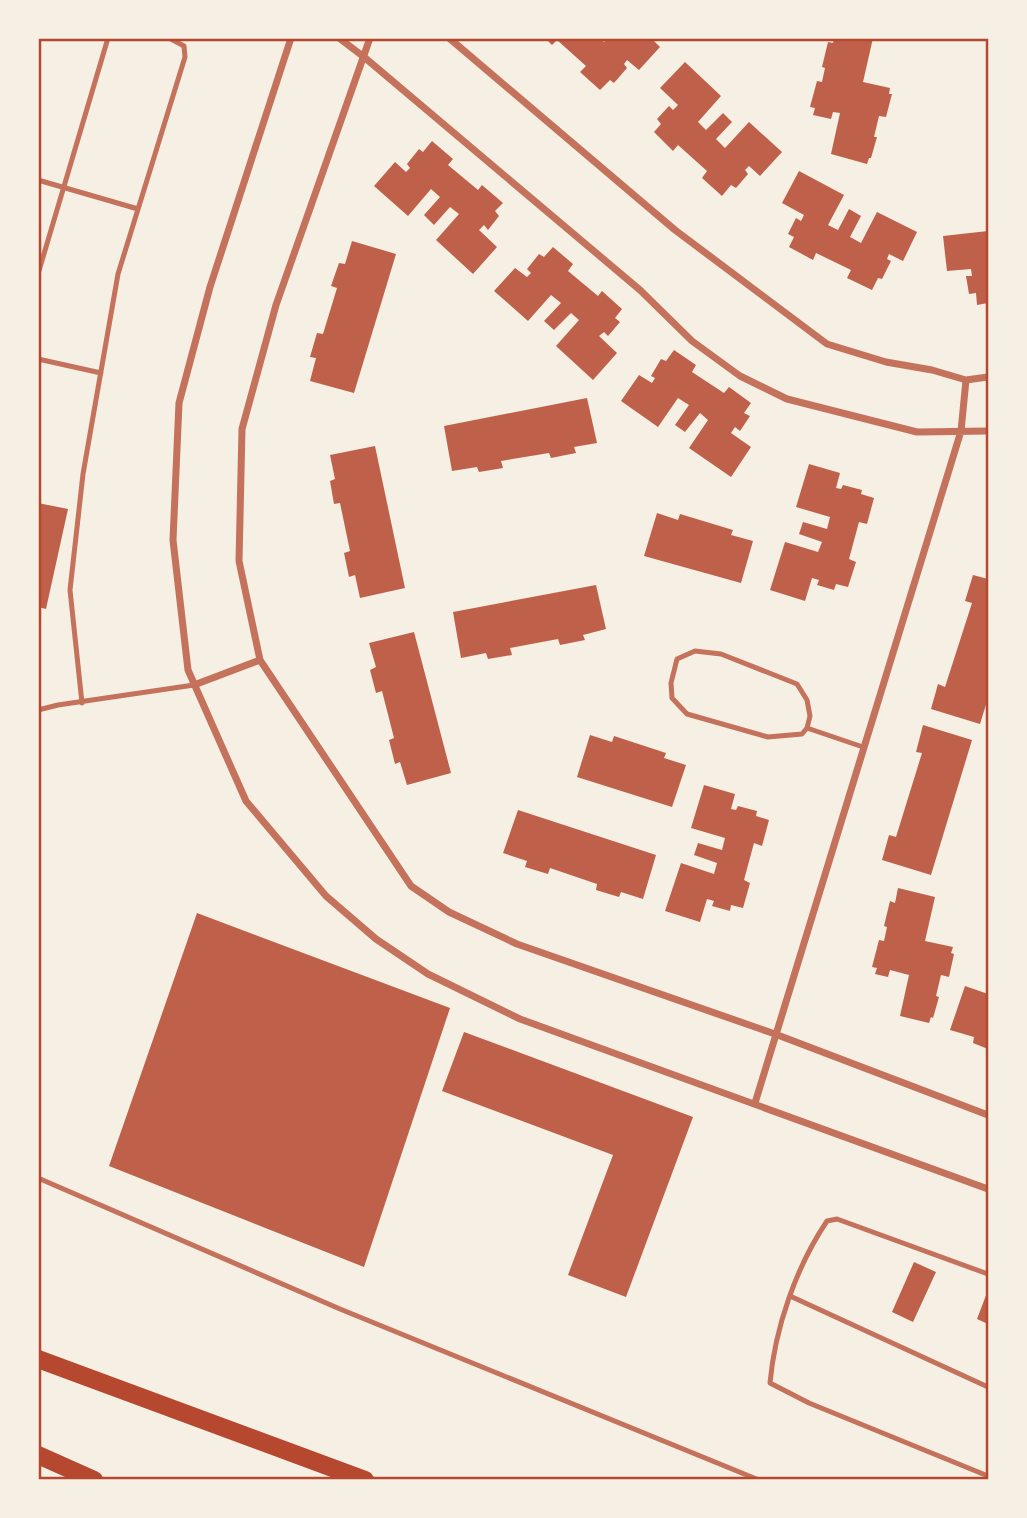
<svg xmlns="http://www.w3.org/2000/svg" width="1027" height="1518" viewBox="0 0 1027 1518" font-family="'Roboto Serif',serif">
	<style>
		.building { fill: #bf614a }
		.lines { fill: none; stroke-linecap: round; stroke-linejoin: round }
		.service { stroke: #c5725c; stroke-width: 5 }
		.minor { stroke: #c5725c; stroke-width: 7 }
		.primary { stroke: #b5482f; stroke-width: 18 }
		.neatline { fill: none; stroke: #b5482f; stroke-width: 2.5 }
	</style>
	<rect width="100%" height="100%" fill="#f6efe4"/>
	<!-- building -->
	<path class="building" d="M 545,38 L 599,38 L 604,42 L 607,38 L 651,38 L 660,47 L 639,70 L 627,60 L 624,64 L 627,68 L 614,83 L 610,80 L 600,90 L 580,72 L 586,66 L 557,40 L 552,45 Z
		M 834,38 L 873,38 L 863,82 L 890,88 L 889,94 L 892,94 L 886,117 L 879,116 L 874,137 L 877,137 L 871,158 L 869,158 L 867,164 L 831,154 L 840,113 L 833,112 L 831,119 L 813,115 L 815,108 L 810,107 L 817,81 L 822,82 L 825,68 L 822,67 L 828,42 L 833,43 Z
		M 685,62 L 721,96 L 698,122 L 706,130 L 723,113 L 732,122 L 716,139 L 725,148 L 749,122 L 782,152 L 760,176 L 749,166 L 745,170 L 748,174 L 736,188 L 731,185 L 722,196 L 702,178 L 707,171 L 678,145 L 673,151 L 654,132 L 661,124 L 657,119 L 669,106 L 673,110 L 678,105 L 660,88 Z
		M 432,141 L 453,159 L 448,165 L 478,190 L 482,185 L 503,203 L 495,211 L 499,216 L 488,230 L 484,225 L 479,230 L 497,247 L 473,274 L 436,240 L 459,214 L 450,207 L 434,225 L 424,215 L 440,197 L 431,189 L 408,216 L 374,186 L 395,162 L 406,172 L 410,168 L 407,164 L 419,149 L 423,152 Z
		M 799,171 L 844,195 L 828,225 L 838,230 L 849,209 L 861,216 L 850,237 L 861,243 L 877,212 L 917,232 L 903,261 L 889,254 L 887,259 L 891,261 L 882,279 L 878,278 L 872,290 L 847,278 L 851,270 L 816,253 L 813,260 L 789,247 L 794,237 L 788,234 L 796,218 L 801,221 L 804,215 L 782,203 Z
		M 988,231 L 988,303 L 977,305 L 976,293 L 969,294 L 966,276 L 972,276 L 971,269 L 947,271 L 943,236 Z
		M 352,241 L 396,254 L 354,393 L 310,381 L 316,358 L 310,357 L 317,333 L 323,334 L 337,288 L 331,286 L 339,263 L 345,264 Z
		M 553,247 L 573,264 L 568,271 L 598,296 L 602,291 L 622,309 L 615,318 L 620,322 L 608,336 L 604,332 L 599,336 L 617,353 L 593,380 L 556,346 L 579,320 L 571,313 L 554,330 L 544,321 L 561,303 L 551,295 L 528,321 L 494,291 L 515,268 L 527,277 L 531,273 L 527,269 L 539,254 L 544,257 Z
		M 674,350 L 696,365 L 692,372 L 724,393 L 729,387 L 751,403 L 744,413 L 750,416 L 740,431 L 735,427 L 731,433 L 751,447 L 731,477 L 689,448 L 708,420 L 700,413 L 685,432 L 675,425 L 689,405 L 678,398 L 658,427 L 621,401 L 639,375 L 652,383 L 655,378 L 651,376 L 661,359 L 666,361 Z
		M 587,398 L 597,443 L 574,447 L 576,453 L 551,458 L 549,453 L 501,461 L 503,468 L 479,472 L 477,467 L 452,471 L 444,426 Z
		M 375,446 L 405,588 L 360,598 L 355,575 L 349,577 L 344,553 L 350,551 L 340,503 L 334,504 L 330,481 L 335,479 L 330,455 Z
		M 809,464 L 840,473 L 836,488 L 841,489 L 843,485 L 862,490 L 861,494 L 874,498 L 867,524 L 859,522 L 849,559 L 856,562 L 848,587 L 836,584 L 834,590 L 817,585 L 819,580 L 812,578 L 805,601 L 770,590 L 785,542 L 818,552 L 822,542 L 799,534 L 803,522 L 827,529 L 830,517 L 796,507 Z
		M 38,503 L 68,509 L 46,609 L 38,607 Z
		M 657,513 L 678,520 L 680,514 L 733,530 L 731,535 L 753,541 L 741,583 L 644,556 Z
		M 973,575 L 988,579 L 988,698 L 980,724 L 931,709 L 938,684 L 945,687 L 972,603 L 965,601 Z
		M 596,585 L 606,629 L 583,635 L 585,640 L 560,645 L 558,639 L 510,648 L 512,655 L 488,659 L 486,653 L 461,658 L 453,612 Z
		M 414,632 L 451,773 L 407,785 L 400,762 L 395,764 L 389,740 L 394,738 L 382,691 L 376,693 L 370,670 L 376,667 L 369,643 Z
		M 923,725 L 972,740 L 931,875 L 882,860 L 889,835 L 896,837 L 922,753 L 916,752 Z
		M 590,735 L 612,742 L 614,736 L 666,753 L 664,758 L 686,765 L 672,807 L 577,777 Z
		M 704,785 L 735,794 L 731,809 L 736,810 L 738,806 L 757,811 L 756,816 L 769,820 L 762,846 L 754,843 L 744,880 L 750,883 L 743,908 L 731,905 L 730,911 L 712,906 L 714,901 L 707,899 L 700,922 L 665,911 L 681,863 L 714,874 L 717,863 L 694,855 L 698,843 L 722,850 L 725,838 L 691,828 Z
		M 518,810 L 656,855 L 643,899 L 621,892 L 619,897 L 596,890 L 597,884 L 550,868 L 548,874 L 525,867 L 527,861 L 503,853 Z
		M 898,888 L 935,897 L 925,941 L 953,947 L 951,953 L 954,954 L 949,977 L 941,975 L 936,996 L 939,997 L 933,1018 L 931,1017 L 929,1023 L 900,1016 L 909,975 L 890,970 L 888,977 L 875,974 L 877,968 L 872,967 L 879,940 L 884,941 L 887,927 L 884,926 L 890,901 L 895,903 Z
		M 197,913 L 450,1008 L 364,1267 L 109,1166 Z
		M 965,986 L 988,994 L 988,1049 L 973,1043 L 974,1037 L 950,1030 Z
		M 464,1032 L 693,1117 L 626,1297 L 568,1275 L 613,1155 L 442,1091 Z
		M 914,1262 L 936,1272 L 913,1322 L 892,1312 Z
		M 988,1290 L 988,1324 L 977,1319 Z"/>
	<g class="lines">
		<!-- service -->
		<path class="service" d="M 38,180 L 138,209
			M 38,274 L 108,38
			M 38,359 L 101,373
			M 695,651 L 721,654 L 797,684 L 807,700 L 810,716 L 807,728 L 802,734 L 768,737 L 687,714 L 672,698 L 671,683 L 677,659 Z
			M 82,703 L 70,590 L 83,474 L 118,274 L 185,57 L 184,46 L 169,38
			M 38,710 L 58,705 L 194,685
			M 807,728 L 863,747
			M 38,1178 L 340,1309 L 759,1480
			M 988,1274 L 837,1219 L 827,1221 C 796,1267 775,1328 770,1383 L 809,1403 L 988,1476
			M 790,1296 L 988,1387"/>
		<!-- minor -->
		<path class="minor" d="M 291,38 L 210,287 L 179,403 L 173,540 L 188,670 L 246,801 L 326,896 L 376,939 L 428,974 L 520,1019 L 988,1189
			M 339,38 L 364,57 L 640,290 L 692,341 L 740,376 L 787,399 L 917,432 L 988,431
			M 370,38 L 276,305 L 242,429 L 239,561 L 260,660 L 411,886 L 449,912 L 517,944 L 775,1034 L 988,1115
			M 449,38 L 675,230 L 827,344 L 886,362 L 932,370 L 966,380 L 988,377
			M 194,685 L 260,660
			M 755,1103 L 961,431 L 966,380"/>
		<!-- primary -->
		<path class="primary" d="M 38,1359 L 365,1480
			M 38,1455 L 94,1480"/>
	</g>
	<!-- border -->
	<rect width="1027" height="1518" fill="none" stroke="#f6efe4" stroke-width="80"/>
	<rect x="40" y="40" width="947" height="1438" class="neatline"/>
</svg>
